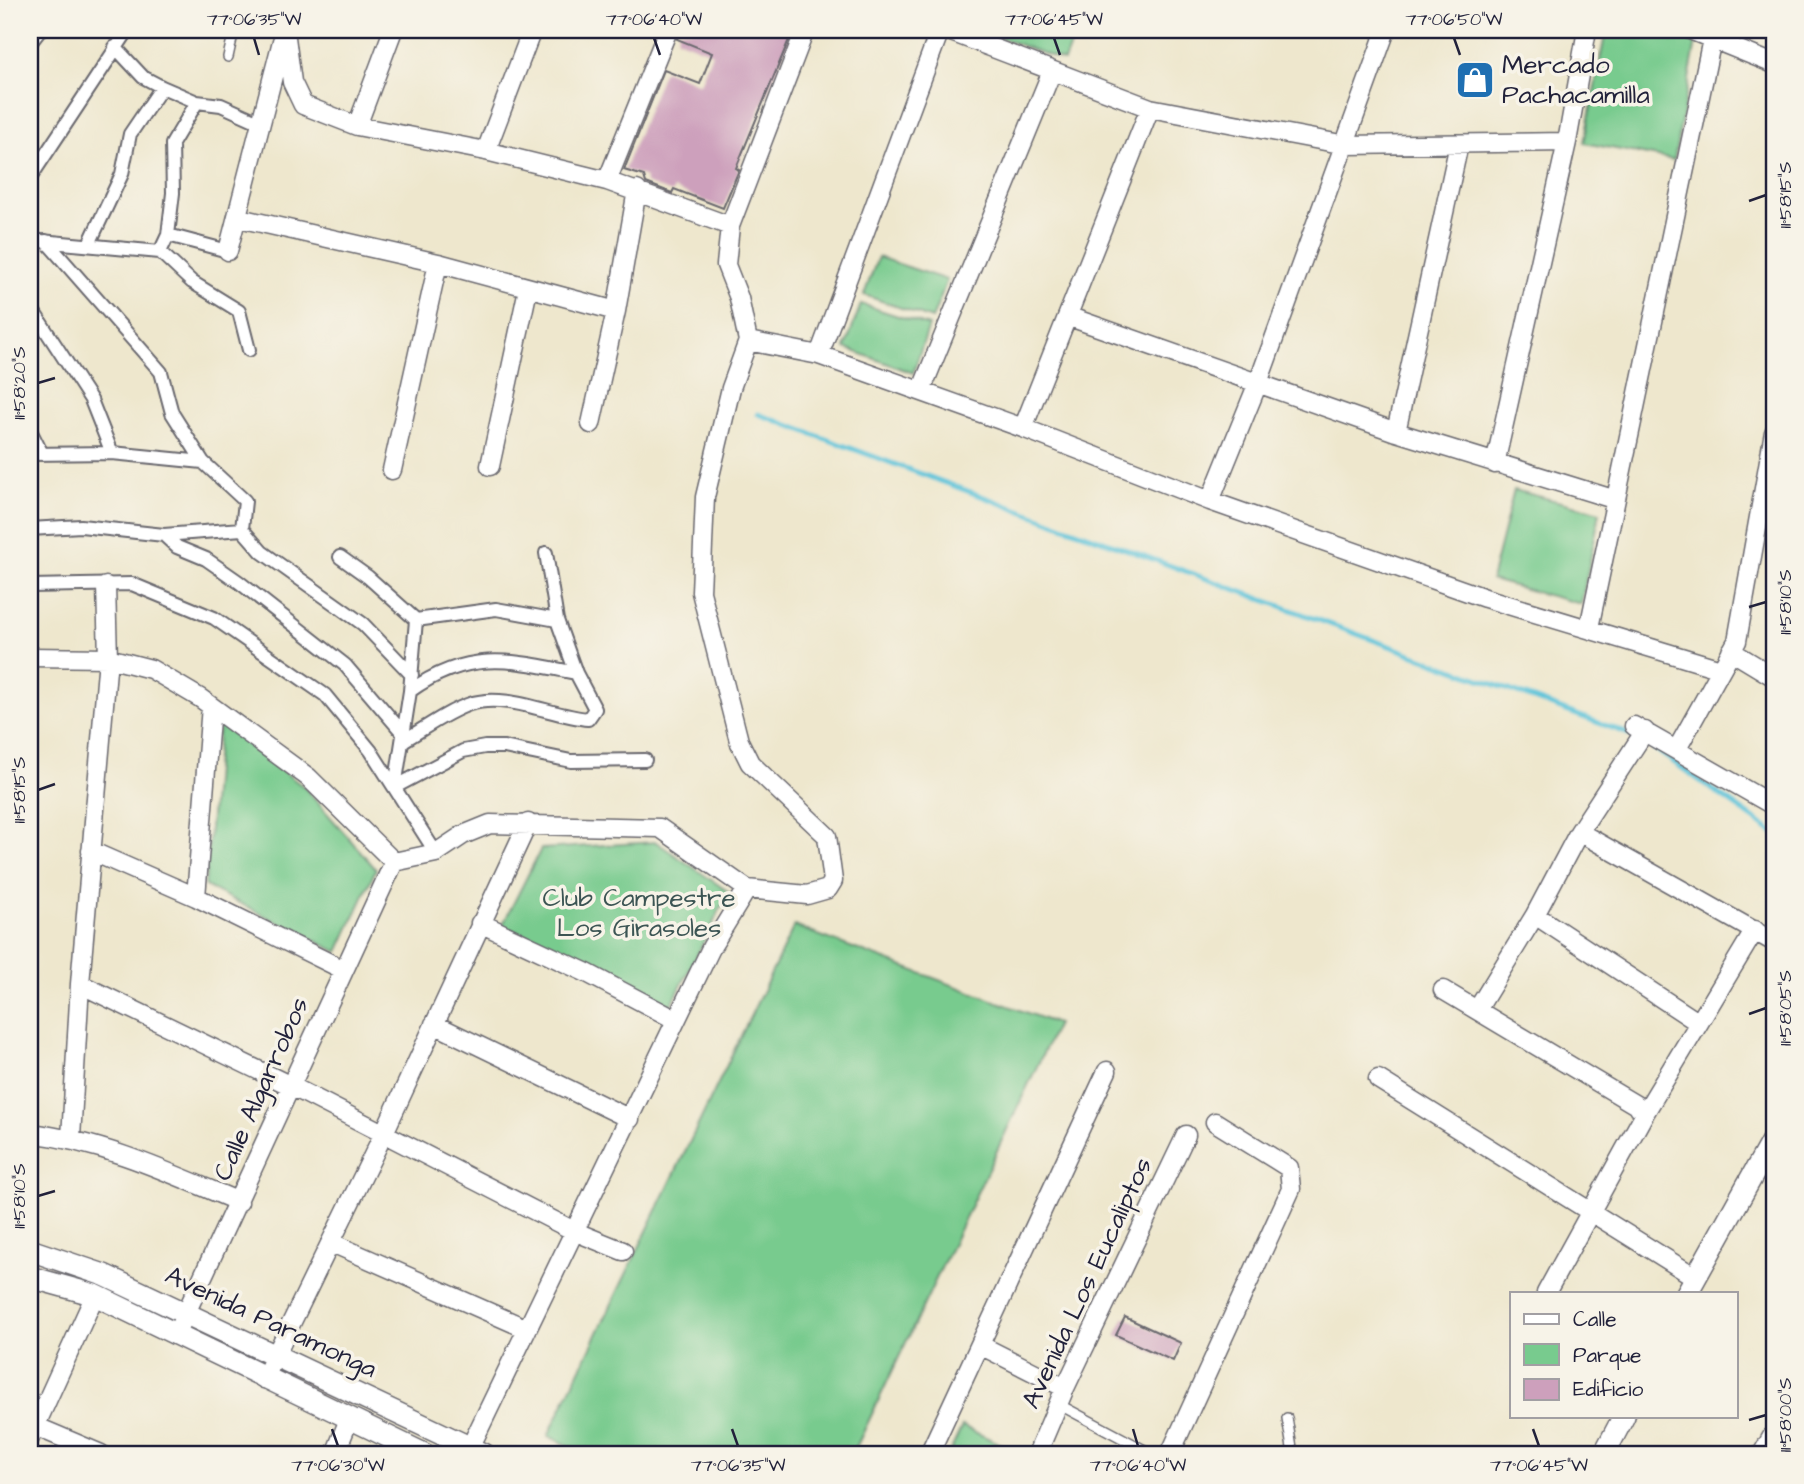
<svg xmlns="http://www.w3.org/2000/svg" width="1804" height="1484" viewBox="0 0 1804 1484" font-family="'Architects Daughter',sans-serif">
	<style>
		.green { fill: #78cb8e; stroke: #4d7664; stroke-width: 2 }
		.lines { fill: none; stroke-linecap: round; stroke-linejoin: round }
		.stream { stroke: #5cc3d9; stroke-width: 5 }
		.building { fill: #cda0bc }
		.service-casing { stroke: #69676e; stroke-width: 12 }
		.pedestrian-casing { stroke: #69676e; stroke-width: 16 }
		.minor-casing { stroke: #69676e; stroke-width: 21 }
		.tertiary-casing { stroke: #69676e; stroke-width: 24 }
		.service { stroke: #fff; stroke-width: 9 }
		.pedestrian { stroke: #fff; stroke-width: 12 }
		.minor { stroke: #fff; stroke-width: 18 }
		.tertiary { stroke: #fff; stroke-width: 21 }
		.ticks { fill: none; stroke: #22223b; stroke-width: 2.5 }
		.labels { text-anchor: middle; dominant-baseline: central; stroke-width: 7; stroke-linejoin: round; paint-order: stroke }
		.poi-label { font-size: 26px; fill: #22223b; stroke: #f7f3e8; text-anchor: start }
		.park-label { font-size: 26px; fill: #3c5554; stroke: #f7f3e8 }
		.street-label { font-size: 26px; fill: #22223b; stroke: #f7f3e8 }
		.neatline { fill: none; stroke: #22223b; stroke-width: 2.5 }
		.ticks-label { font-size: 18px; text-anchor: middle; fill: #22223b }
	</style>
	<rect width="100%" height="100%" fill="#f7f3e8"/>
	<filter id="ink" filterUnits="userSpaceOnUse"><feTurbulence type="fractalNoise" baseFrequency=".0143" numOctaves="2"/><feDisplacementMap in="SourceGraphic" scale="14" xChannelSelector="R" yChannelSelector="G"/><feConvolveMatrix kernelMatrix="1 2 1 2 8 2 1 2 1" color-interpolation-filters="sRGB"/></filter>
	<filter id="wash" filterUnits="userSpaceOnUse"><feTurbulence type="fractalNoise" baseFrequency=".00686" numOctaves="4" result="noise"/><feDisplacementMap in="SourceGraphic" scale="28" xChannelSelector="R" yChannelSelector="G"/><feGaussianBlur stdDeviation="1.57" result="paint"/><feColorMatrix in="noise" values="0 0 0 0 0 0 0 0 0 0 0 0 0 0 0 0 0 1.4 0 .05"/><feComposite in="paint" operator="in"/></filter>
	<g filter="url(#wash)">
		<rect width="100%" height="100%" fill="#eee7cd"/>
		<!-- green -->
		<path class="green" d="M 979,30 L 1076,30 L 1064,61 Z
			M 1606,30 L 1630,30 L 1696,42 L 1674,160 L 1584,143 Z
			M 878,257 L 947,280 L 932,319 L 864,295 Z
			M 861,304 L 929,326 L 913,373 L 845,348 Z
			M 1514,490 L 1600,512 L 1581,604 L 1491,580 Z
			M 219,723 L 304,787 L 376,869 L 338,952 L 205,886 Z
			M 656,842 L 729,892 L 671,1006 L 590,962 L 502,926 L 541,849 Z
			M 794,926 L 1057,1024 L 853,1454 L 587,1454 L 548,1436 Z
			M 962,1426 L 1020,1453 L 1019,1454 L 949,1454 Z"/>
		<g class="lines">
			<!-- stream -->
			<path class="stream" d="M 758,414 L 1637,737
				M 1645,742 L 1774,833"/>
		</g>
		<g id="blocks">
			<!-- building -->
			<path class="building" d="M 679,30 L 793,30 L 736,168 L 739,170 L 723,208 L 674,189 L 672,193 L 646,183 L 644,176 L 624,170 L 664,70 L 700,84 L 712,53 L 677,39 Z
				M 1125,1317 L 1181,1343 L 1173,1361 L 1116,1335 Z"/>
		</g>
	</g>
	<g filter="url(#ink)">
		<use href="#blocks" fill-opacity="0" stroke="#69676e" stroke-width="2"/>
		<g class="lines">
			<!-- service casing -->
			<g class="service-casing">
				<path id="service" d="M 228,57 L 234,30
					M 1058,1404 L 1152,1454
					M 1287,1418 L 1293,1454"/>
			</g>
			<!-- pedestrian casing -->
			<g class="pedestrian-casing">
				<path id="pedestrian" d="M 30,43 L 40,30
					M 115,47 L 143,77 L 162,87 L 197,102 L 221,105 L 261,123
					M 30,178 L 128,30
					M 168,235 L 173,193 L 172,144 L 197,102
					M 30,240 L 160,252 L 168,235 L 228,251
					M 46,241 L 161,372 L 172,413 L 203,462 L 245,501 L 242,529
					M 89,244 L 122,174 L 130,134 L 162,87
					M 160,252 L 192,282 L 239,311 L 249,350
					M 30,306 L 91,400 L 112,453
					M 30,430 L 42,454
					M 30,454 L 112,453 L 203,462
					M 30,529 L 81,526 L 164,535 L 177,547 L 206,559 L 239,582 L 345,665 L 403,733
					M 164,535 L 242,529 L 262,552 L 363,624 L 412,675
					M 340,557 L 368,577 L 416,620 L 496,609 L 557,620
					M 30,586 L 132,584 L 214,618 L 325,695 L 371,751 L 436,853
					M 410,691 C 468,649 512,660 576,673 L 557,620 L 546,553
					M 403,741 C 424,729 446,712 470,704 C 506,692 552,716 588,719 L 595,709 L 576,673
					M 395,787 L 463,751 L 485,747 L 504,747 L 571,761 L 645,760
					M 395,787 L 410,691 L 416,620"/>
			</g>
			<!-- minor casing -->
			<g class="minor-casing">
				<path id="minor" d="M 285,30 L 292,82 L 303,105 L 357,126 L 486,151 L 607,181 L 730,226
					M 946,30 L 1150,108 L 1346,145 L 1567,142
					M 1690,30 L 1774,64
					M 357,126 L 393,30
					M 486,151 L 532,30
					M 607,181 L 668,30
					M 239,218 L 438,263 L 616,311
					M 228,251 L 282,41
					M 1070,317 L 1396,432 L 1613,499
					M 748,341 L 819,355 L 1023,428 L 1210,501 L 1485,598 L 1721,669
					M 819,355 L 940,30
					M 921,391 L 1052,71
					M 591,424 L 616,311 L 637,190
					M 1023,428 L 1150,108
					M 1396,432 L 1459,144
					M 1495,464 L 1567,142 L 1587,30
					M 490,466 L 528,289
					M 392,470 L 438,263
					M 1210,501 L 1258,383 L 1386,30
					M 1589,628 L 1712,39
					M 1731,651 L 1774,677
					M 30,657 L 108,658 L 151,669 L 200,698 L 308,777 L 394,862 L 436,853 L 463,835 L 490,824 L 660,828 L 747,889 L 807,895 L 828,889 L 833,881 L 827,836 L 750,763 L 739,741 L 701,592 L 705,497 L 731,388 L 748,341 L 739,298 L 726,265 L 730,226 L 805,30
					M 1634,726 L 1774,806
					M 1645,731 L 1579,832 L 1535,915 L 1699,1023
					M 1677,749 L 1737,641 L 1774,432
					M 1579,832 L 1774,942
					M 91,851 L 196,897 L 344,970
					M 196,897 L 211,706
					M 480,923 L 587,973 L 676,1020
					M 80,984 L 291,1086 L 576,1232 L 623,1251
					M 1443,990 L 1646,1111
					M 1477,1010 L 1535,915
					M 434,1024 L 630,1119
					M 1378,1079 L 1695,1277
					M 30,1133 C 104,1142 170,1173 239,1202
					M 71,1138 L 80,984 L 108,658 L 106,586
					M 332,1243 L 527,1329
					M 1546,1293 L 1646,1111 L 1755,930
					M 180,1326 L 394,862
					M 980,1345 L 1065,1388
					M 264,1379 L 383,1135 L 528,823
					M 30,1424 L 101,1454
					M 30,1438 L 95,1295
					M 335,1454 L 350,1417
					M 467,1454 L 712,946 L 747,889
					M 929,1454 L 1107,1071
					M 1037,1454 L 1065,1388 L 1186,1135
					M 1170,1454 L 1291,1189 L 1289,1168 L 1215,1122
					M 1762,1454 L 1774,1433"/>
			</g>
			<!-- tertiary casing -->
			<g class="tertiary-casing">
				<path id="tertiary" d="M 30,1250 L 104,1275 L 484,1454
					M 30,1277 L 95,1295 L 424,1454
					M 1687,1293 L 1774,1137
					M 1604,1454 L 1624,1416"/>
			</g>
			<!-- service -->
			<use href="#service" class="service"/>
			<!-- pedestrian -->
			<use href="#pedestrian" class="pedestrian"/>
			<!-- minor -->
			<use href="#minor" class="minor"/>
			<!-- tertiary -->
			<use href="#tertiary" class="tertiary"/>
		</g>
	</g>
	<!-- ticks -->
	<path class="ticks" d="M 254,38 L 259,55M 654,38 L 660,55M 1054,38 L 1060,55M 1454,38 L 1460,55M 1749,201 L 1766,195M 38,383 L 55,378M 1749,607 L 1766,602M 38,790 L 55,784M 1749,1014 L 1766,1008M 38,1196 L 55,1191M 1749,1420 L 1766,1415M 332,1429 L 338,1446M 732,1429 L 738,1446M 1133,1429 L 1138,1446M 1533,1429 L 1539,1446"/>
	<!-- icons -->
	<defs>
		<g id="shop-square" transform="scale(2.0125)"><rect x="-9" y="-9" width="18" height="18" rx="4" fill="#1f6fb2" stroke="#f7f3e8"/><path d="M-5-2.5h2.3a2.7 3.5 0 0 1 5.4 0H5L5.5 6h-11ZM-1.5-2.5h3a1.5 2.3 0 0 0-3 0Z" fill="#fff"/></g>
	</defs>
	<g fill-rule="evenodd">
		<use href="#shop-square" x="1475" y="80"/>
	</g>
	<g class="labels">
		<!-- poi labels -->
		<g class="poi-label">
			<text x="1502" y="65">Mercado<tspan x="1502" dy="30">Pachacamilla</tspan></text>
		</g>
		<!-- park labels -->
		<g class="park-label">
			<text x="639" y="898">Club Campestre<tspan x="639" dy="30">Los Girasoles</tspan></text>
		</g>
		<!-- street labels -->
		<g class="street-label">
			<text transform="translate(261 1089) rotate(-66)">Calle Algarrobos</text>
			<text transform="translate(1087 1283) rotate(-65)">Avenida Los Eucaliptos</text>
			<text transform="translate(271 1322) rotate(25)">Avenida Paramonga</text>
		</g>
	</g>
	<!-- margin -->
	<rect width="1804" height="1484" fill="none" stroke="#f7f3e8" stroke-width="77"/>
	<!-- legend -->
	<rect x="1510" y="1292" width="228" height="126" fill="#f7f3e8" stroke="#a29fa3" stroke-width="2"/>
	<rect x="1524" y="1314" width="35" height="10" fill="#ffffff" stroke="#a29fa3" stroke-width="2"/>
	<text x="1573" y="1326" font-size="21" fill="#22223b">Calle</text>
	<rect x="1524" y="1344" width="35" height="21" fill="#78cb8e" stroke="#a29fa3" stroke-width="2"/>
	<text x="1573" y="1362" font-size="21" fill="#22223b">Parque</text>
	<rect x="1524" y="1379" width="35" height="21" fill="#cda0bc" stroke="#a29fa3" stroke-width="2"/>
	<text x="1573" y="1396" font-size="21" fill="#22223b">Edificio</text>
	<rect x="38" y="38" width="1728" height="1408" class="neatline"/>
	<g class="ticks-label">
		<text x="254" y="25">77°06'35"W</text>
		<text x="654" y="25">77°06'40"W</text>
		<text x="1054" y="25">77°06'45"W</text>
		<text x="1454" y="25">77°06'50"W</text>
		<text transform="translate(1785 195) rotate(-90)" y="6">11°58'15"S</text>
		<text transform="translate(19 383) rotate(-90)" y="6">11°58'20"S</text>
		<text transform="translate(1785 602) rotate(-90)" y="6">11°58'10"S</text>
		<text transform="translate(19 790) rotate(-90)" y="6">11°58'15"S</text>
		<text transform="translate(1785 1008) rotate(-90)" y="6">11°58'05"S</text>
		<text transform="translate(19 1196) rotate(-90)" y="6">11°58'10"S</text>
		<text transform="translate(1785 1415) rotate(-90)" y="6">11°58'00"S</text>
		<text x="338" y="1471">77°06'30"W</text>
		<text x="738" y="1471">77°06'35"W</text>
		<text x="1138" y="1471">77°06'40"W</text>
		<text x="1539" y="1471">77°06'45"W</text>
	</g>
</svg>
